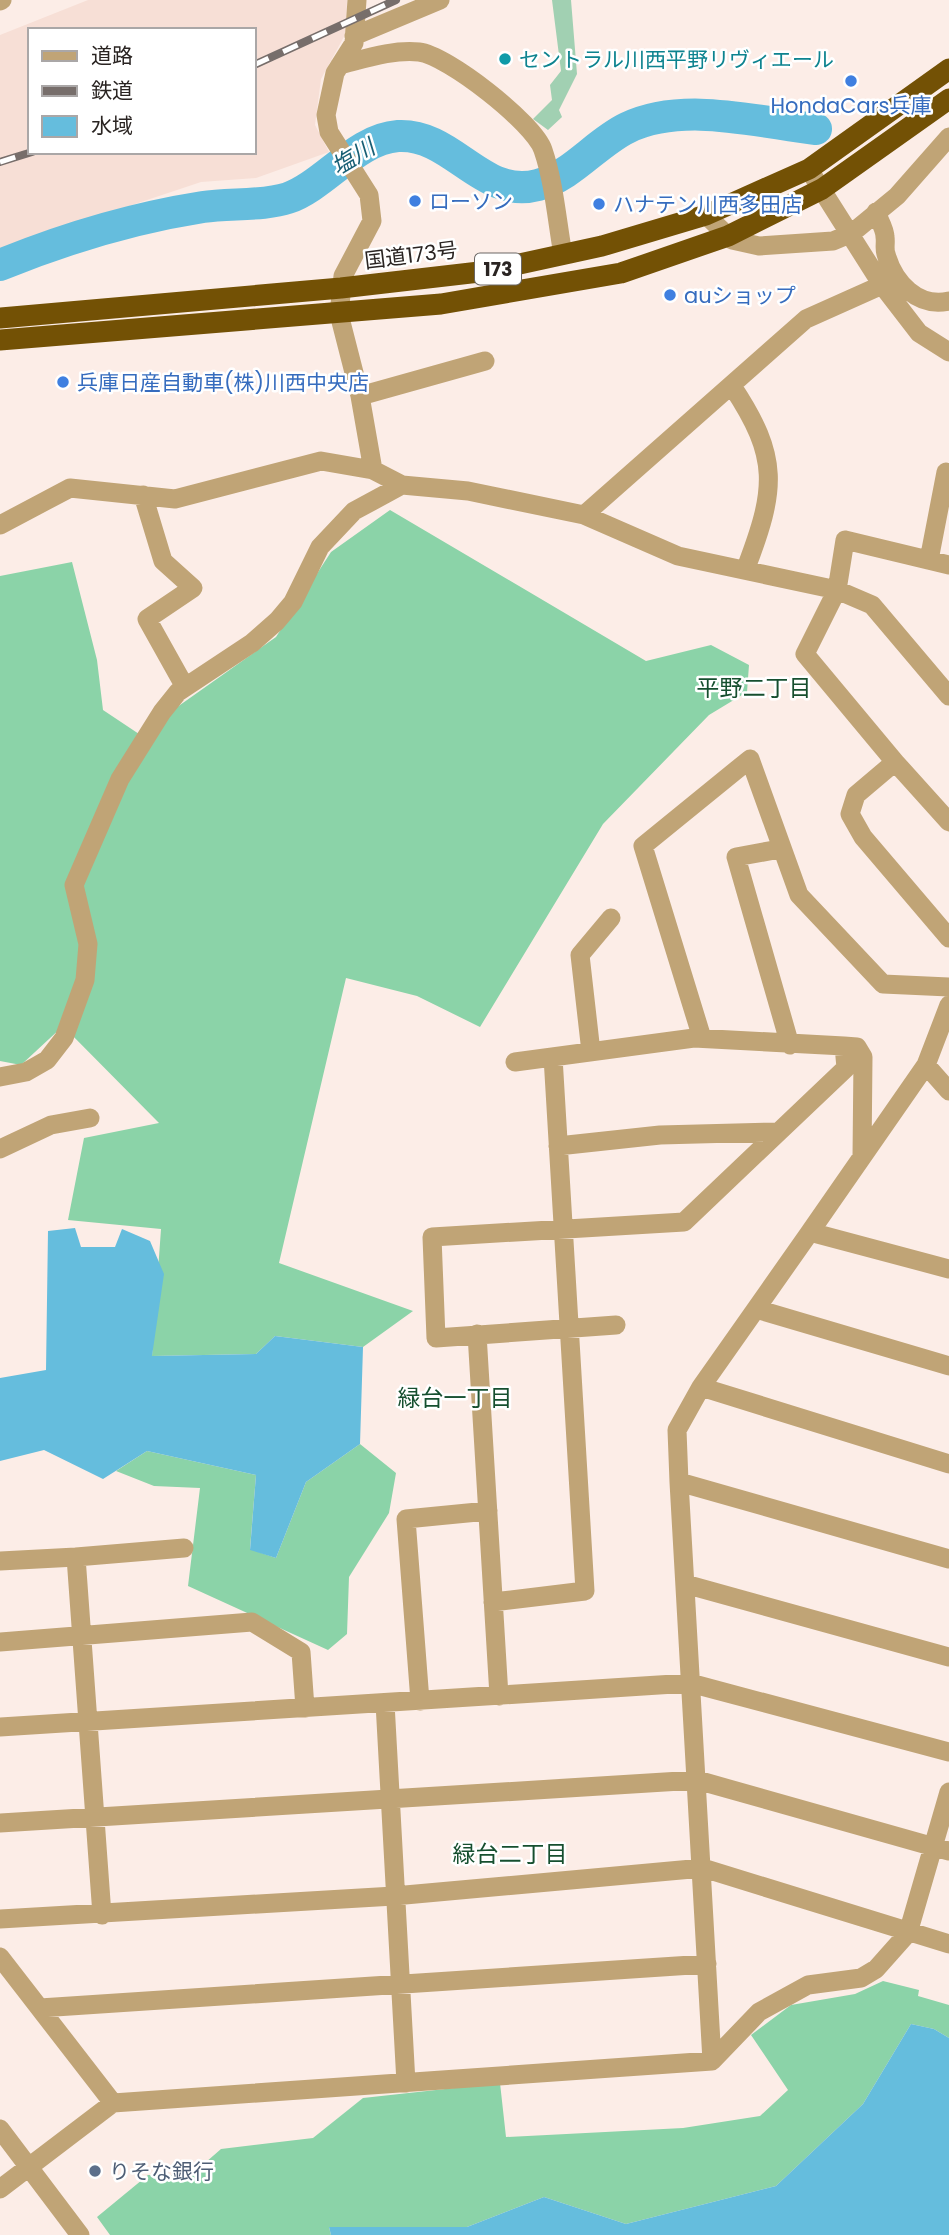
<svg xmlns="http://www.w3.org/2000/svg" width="949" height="2235" viewBox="0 0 949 2235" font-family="Poppins,'Noto Sans JP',sans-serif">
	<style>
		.built { fill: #f7dfd6; fill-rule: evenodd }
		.green { fill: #a1d0b2 }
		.forest { fill: #8bd3a8 }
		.water { fill: #65bddd }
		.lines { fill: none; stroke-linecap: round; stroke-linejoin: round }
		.river { stroke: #65bddd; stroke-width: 32 }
		.minor { stroke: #c0a476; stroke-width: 19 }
		.highway { stroke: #735105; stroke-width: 21 }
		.rail-casing { stroke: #776e6b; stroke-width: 8 }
		.rail { stroke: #fff; stroke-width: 5; stroke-dasharray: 16; stroke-linecap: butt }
		.culture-dot { fill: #0f9aa8; stroke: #fff; stroke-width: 2.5 }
		.shop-dot { fill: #3f7fe0; stroke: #fff; stroke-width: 2.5 }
		.service-dot { fill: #5c6f8a; stroke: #fff; stroke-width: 2.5 }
		.labels { text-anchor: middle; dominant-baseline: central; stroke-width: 5; stroke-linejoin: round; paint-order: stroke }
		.shield { fill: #fff; stroke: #6a6664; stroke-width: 2 }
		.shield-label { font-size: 19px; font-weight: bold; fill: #2a2422 }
		.culture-label { font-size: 21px; fill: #0d838f; stroke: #fff; text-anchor: start }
		.shop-label { font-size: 21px; fill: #366cbe; stroke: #fff; text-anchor: start }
		.street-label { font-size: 21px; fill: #2a2422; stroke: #fff }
		.service-label { font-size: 21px; fill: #4e5e75; stroke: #fff; text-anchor: start }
		.water-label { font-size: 23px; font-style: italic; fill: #185f75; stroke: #fff }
		.neighbourhood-label { font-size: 23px; fill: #164f2f; stroke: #fff }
	</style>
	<rect width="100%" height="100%" fill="#fcede7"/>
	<!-- built -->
	<path class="built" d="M 88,0 L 347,0 L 346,33 L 321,79 L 315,125 L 329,152 L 256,178 L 201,182 L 0,249 L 0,35 ZM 30,30 L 254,30 L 254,152 L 30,152 Z"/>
	<!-- green -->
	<path class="green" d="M 552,0 L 571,0 L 577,74 L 559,110 L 562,117 L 548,130 L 533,119 L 552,100 L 550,85 L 561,71 Z"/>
	<!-- forest -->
	<path class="forest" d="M 390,510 L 646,661 L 711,645 L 749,665 L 747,692 L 709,715 L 603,824 L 480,1027 L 417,996 L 346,978 L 279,1263 L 413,1311 L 363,1347 L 275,1336 L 256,1354 L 152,1356 L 161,1229 L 68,1220 L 84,1138 L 159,1123 L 63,1026 L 21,1065 L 0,1061 L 0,576 L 72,562 L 97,660 L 103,710 L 139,734 L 276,637 L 331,552 Z
		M 360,1444 L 396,1473 L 389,1513 L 349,1577 L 347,1634 L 328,1650 L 188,1586 L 200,1488 L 154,1486 L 116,1471 L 147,1451 L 256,1475 L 250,1549 L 276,1558 L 306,1482 Z
		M 883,1981 L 919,1990 L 918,1996 L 949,2005 L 949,2038 L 934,2029 L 911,2024 L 863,2104 L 776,2186 L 626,2224 L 544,2197 L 467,2227 L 329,2227 L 331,2235 L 110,2235 L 97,2217 L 148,2175 L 190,2176 L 221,2149 L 313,2138 L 363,2098 L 500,2083 L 506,2137 L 683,2128 L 760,2116 L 788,2090 L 751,2035 L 791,2005 L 855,1994 Z"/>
	<!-- water -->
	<path class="water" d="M 75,1228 L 81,1247 L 115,1247 L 122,1229 L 150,1241 L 164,1274 L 152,1356 L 256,1354 L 275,1336 L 363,1347 L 360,1444 L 306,1482 L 276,1558 L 250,1550 L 256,1475 L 147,1451 L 103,1479 L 44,1450 L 0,1461 L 0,1378 L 46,1370 L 48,1231 Z
		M 911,2024 L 934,2029 L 949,2038 L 949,2235 L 331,2235 L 329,2227 L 467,2227 L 544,2197 L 626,2224 L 776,2186 L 863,2104 Z"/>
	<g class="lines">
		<!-- river -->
		<path class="river" d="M 0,265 C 66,238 133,218 203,207 C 228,203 265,206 288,198 C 325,185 356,139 398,136 C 453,133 482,200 538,185 C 572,176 596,143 627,128 C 683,101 757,122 816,129"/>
		<!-- minor -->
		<path class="minor" d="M 357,0 L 354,43 L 335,73 L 326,115 L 329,132 L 369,195 L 372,221 L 343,276 L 339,314 L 360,396 L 373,470
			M 0,1 L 2,0
			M 354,36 L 440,0
			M 340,65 C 364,59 394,49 419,52 C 447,55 534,123 543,150 C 554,182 557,221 563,255
			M 813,176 L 882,285 L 919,333 L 949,352
			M 876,212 C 879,220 885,229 885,237 C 886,243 884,248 886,254 C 894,283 918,308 949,301
			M 706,215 L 732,240 L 759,246 L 833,241 L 852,233 L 897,196 L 949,137
			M 732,386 C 780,458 776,489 746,568
			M 360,396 L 485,361
			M 143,495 L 163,561 L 193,588 L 147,619 L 185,687
			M 584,515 L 806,319 L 882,285
			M 0,525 L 70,488 L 175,499 L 321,461 L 373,470 L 402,485 L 468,491 L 584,515 L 678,556 L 837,590 L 872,605 L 949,696
			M 929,560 L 946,472 L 949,473
			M 895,762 L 805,654 L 837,590 L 845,540 L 949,565
			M 949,822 L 895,762 L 856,795 L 850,814 L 863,837 L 949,938
			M 780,849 L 736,857 L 790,1045
			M 702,1038 L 643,846 L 750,759 L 799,895 L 883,984 L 949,987
			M 844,1046 L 857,1047 L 863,1057 L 862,1157
			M 591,1052 L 580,955 L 611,918
			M 515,1062 L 694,1038 L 844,1046 L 846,1068 L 684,1222 L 432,1237 L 436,1338 L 616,1325
			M 926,1065 L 949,1091
			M 0,1077 L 26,1072 L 47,1060 L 64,1038 L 85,980 L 88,944 L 74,885 L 120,779 L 162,712 L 178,692 L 252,643 L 277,621 L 293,602 L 320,547 L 354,511 L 402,485
			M 558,1146 L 660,1135 L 776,1132
			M 0,1149 L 51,1125 L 90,1118
			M 810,1232 L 926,1065 L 949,1005
			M 756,1309 L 949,1366
			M 477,1334 L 499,1696
			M 701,1387 L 810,1232 L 949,1269
			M 679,1482 L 677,1430 L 701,1387 L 949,1464
			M 76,1557 L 184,1548
			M 0,1561 L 76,1557 L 102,1915
			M 685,1584 L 949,1657
			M 493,1602 L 585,1591 L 553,1057
			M 0,1642 L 252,1622 L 301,1652 L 305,1708
			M 420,1701 L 406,1519 L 488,1511
			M 385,1703 L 406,2083
			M 0,1727 L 690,1683 L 949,1752
			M 0,1823 L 697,1780 L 949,1851
			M 0,1919 L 394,1896 L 703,1868 L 949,1944
			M 0,1957 L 113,2103 L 0,2189
			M 40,2008 L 707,1964
			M 712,2061 L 679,1482 L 949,1559
			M 113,2103 L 712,2061 L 759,2012 L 808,1985 L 861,1978 L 876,1969 L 908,1933 L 949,1792
			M 0,2129 L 80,2235"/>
		<!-- highway -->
		<path class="highway" d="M 0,318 L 341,288 L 488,271 L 602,246 L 706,215 L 809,169 L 949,69
			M 0,340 L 441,304 L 621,273 L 728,236 L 822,189 L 949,99"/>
		<!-- rail casing -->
		<g class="rail-casing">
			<path id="rail" d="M 254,65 L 396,0
				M 0,162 L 32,152"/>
		</g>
		<!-- rail -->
		<use href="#rail" class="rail"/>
	</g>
	<!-- markers -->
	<circle class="culture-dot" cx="505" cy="59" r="7"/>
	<g class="shop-dot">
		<circle cx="851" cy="81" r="7"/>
		<circle cx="415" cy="201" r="7"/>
		<circle cx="599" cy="204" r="7"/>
		<circle cx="670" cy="295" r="7"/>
		<circle cx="63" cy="382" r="7"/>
	</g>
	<circle class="service-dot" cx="95" cy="2171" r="7"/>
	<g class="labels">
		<!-- shield labels -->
		<rect class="shield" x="475" y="253.5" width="46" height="31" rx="5"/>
		<g class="shield-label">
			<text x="498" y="269">173</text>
		</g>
		<!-- culture labels -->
		<g class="culture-label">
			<text x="519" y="59">セントラル川西平野リヴィエール</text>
		</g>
		<!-- shop labels -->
		<g class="shop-label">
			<text x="851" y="105" text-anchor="middle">HondaCars兵庫</text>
			<text x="429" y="201">ローソン</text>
			<text x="613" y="204">ハナテン川西多田店</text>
			<text x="684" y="295">auショップ</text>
			<text x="77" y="382">兵庫日産自動車(株)川西中央店</text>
		</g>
		<!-- street labels -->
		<g class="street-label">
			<text transform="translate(411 255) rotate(-7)">国道173号</text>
		</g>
		<!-- service labels -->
		<g class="service-label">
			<text x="109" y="2171">りそな銀行</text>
		</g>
		<!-- water labels -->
		<g class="water-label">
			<text transform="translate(353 157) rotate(-31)">塩川</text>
		</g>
		<!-- neighbourhood labels -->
		<g class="neighbourhood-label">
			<text x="754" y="688">平野二丁目</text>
			<text x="455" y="1398">緑台一丁目</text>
			<text x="510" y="1854">緑台二丁目</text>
		</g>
	</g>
	<!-- legend -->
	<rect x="28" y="28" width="228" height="126" fill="#ffffff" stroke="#aaa7a7" stroke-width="2"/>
	<rect x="42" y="51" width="35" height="10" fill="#c0a476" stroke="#aaa7a7" stroke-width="2"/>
	<text x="91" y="63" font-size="21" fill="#2a2422">道路</text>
	<rect x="42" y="86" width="35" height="10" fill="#776e6b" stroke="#aaa7a7" stroke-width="2"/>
	<text x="91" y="98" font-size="21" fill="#2a2422">鉄道</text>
	<rect x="42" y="116" width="35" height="21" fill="#65bddd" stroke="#aaa7a7" stroke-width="2"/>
	<text x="91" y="133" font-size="21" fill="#2a2422">水域</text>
</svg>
